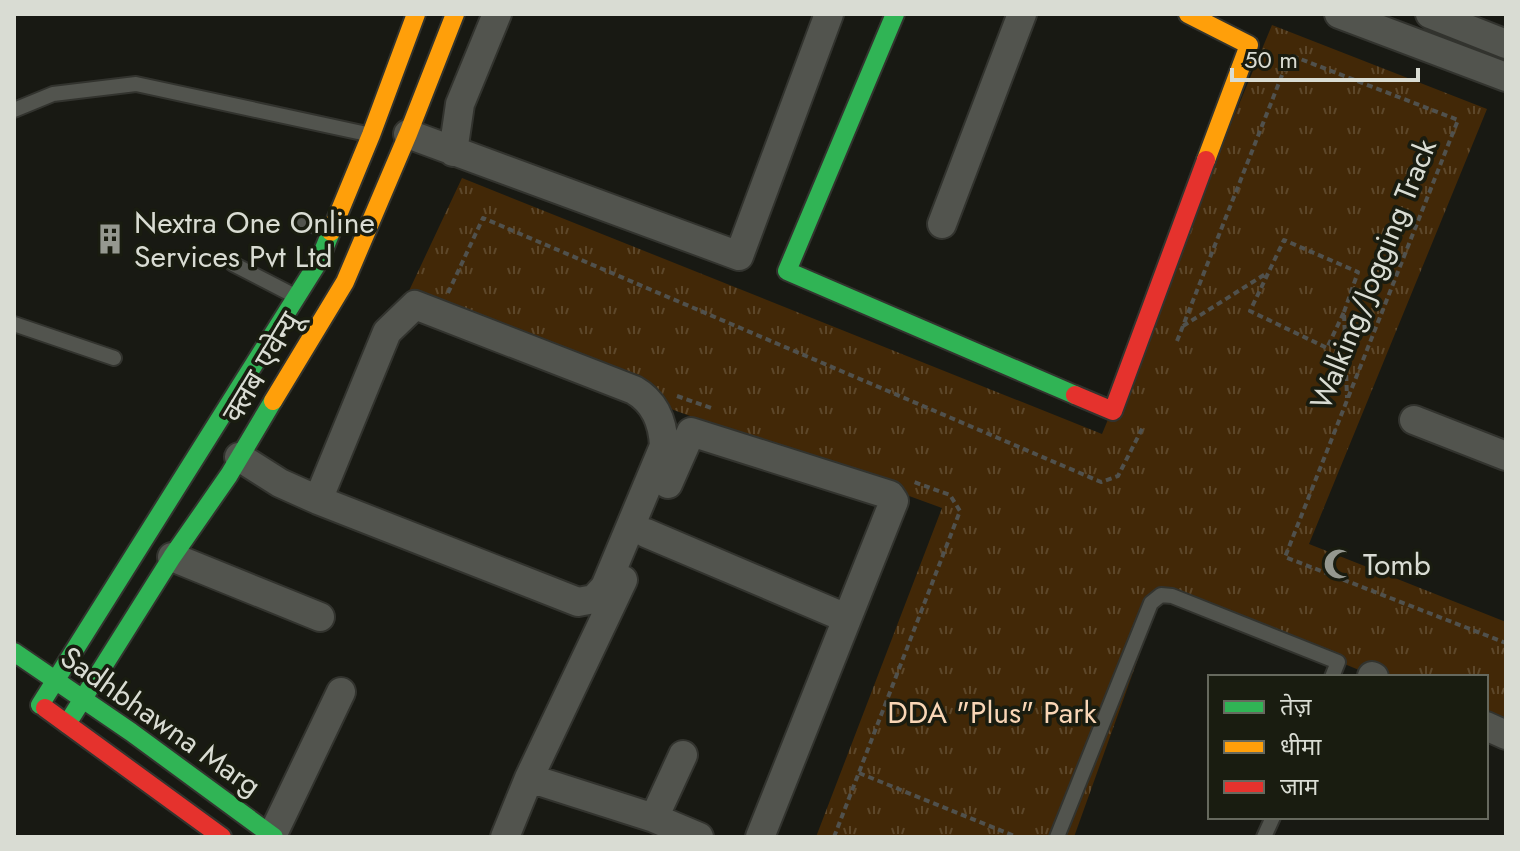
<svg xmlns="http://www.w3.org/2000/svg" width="1520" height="851" viewBox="0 0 1520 851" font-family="Jost,'Noto Sans Devanagari',sans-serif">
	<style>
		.grass { fill: url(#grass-tufts) }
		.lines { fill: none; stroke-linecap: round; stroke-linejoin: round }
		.lane-casing { stroke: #32332e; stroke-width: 18 }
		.street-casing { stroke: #32332e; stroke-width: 32 }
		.fast-casing { stroke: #32332e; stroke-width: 22 }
		.slow-casing { stroke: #32332e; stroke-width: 22 }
		.jam-casing { stroke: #32332e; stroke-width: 22 }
		.path { stroke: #50514d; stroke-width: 4; stroke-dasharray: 6 4; stroke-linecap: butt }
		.lane { stroke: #52544e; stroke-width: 14 }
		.street { stroke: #52544e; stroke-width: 28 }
		.fast { stroke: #30b455; stroke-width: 18 }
		.slow { stroke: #ff9f0a; stroke-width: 18 }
		.jam { stroke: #e5322d; stroke-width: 18 }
		.labels { text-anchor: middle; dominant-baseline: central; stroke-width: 7; stroke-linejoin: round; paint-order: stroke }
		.poi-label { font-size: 30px; fill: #d9dcd3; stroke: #191c10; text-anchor: start }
		.street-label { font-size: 30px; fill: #d9dcd3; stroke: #191c10 }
		.park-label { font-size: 30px; fill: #f9d6b6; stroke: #191c10 }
	</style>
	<defs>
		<pattern id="grass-tufts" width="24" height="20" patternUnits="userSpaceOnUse" patternTransform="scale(2)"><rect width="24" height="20" fill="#422807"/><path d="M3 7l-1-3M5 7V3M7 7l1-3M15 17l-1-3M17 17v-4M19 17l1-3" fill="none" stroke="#5d472a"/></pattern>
	</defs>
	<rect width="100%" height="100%" fill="#181913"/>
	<!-- grass -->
	<path class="grass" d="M 1272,25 L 1487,109 L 1309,544 L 1506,622 L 1506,729 L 1486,721 L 1486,677 L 1376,677 L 1163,589 L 1074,837 L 816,837 L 942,508 L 400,310 L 462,178 L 1102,434 Z"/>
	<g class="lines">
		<!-- lane casing -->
		<g class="lane-casing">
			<path id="lane" d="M 14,110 L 53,94 L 136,84 L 367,134
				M 301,222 L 327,229
				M 233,264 L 293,295
				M 14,324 L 114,358
				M 1057,837 L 1151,603 L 1161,595 L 1172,596 L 1338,662 L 1332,677
				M 1264,837 L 1273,817"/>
		</g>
		<!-- street casing -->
		<g class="street-casing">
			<path id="street" d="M 1339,14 L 1506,77
				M 1430,14 L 1506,44
				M 408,134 L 739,256 L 829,14
				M 453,152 L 460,104 L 497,14
				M 942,224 L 1022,14
				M 1414,420 L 1506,456
				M 239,457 L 280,483 L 318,500 L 578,602 L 594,599 L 605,587 L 664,446 C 663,422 655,402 634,390 L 415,305 L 387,332 L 318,500
				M 668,484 L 691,432 L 890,495 L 894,501 L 760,837
				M 646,533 L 846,618
				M 172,557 L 320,617
				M 1372,676 L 1374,677
				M 1486,726 L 1506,735
				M 529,778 L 654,818 L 699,837
				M 654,818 L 683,755
				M 272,836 L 341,692
				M 505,837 L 529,778 L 623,580"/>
		</g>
		<!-- fast casing -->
		<g class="fast-casing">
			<path id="fast" d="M 895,14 L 787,271 L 1075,395
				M 14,652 L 131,732 L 274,837
				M 40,705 L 319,261 L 331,232
				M 67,724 L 172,557 L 229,475 L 273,401"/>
		</g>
		<!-- slow casing -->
		<g class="slow-casing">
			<path id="slow" d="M 1188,14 L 1249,45 L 1206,160
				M 331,232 L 371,135 L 416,14
				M 273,401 L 345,282 L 408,134 L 455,14"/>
		</g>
		<!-- jam casing -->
		<g class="jam-casing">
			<path id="jam" d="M 1075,395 L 1113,411 L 1206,160
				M 45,708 L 222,837"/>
		</g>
		<!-- path -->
		<path class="path" d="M 448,293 L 483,218 L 1101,482 L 1118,476 L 1143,427
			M 1344,312 L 1358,272 L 1284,240 L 1250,311 L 1327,348 L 1344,312 L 1347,398
			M 1183,326 L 1267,273
			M 1177,341 L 1290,55 L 1458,120 L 1285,557 L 1506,643
			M 677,396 L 714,409
			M 859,773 L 1017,837
			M 834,837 L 960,511 L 950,495 L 914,482"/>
		<!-- lane -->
		<use href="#lane" class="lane"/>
		<!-- street -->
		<use href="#street" class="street"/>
		<!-- fast -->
		<use href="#fast" class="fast"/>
		<!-- slow -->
		<use href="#slow" class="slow"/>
		<!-- jam -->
		<use href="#jam" class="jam"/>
	</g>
	<!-- icons -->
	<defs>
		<g id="building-bare" transform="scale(2.4)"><path d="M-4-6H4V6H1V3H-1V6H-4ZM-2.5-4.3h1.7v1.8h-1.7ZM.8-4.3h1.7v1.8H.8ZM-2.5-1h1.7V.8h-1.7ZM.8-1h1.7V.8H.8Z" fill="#959890" stroke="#191c10" stroke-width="2.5" paint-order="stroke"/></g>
		<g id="mosque-bare" transform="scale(2.4)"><path d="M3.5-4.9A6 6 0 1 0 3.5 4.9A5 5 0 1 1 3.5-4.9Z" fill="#959890" stroke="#191c10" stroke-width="2.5" paint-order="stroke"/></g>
	</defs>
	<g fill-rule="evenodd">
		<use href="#building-bare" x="110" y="239"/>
		<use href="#mosque-bare" x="1339" y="564"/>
	</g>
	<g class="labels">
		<!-- poi labels -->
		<g class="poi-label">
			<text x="134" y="222">Nextra One Online<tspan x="134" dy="34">Services Pvt Ltd</tspan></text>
			<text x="1363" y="564">Tomb</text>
		</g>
		<!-- street labels -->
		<g class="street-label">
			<text transform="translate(1373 274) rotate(-68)">Walking/Jogging Track</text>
			<text transform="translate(261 367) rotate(-59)">क्लब एवेन्यू</text>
			<text transform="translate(161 721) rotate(35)">Sadhbhawna Marg</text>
		</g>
		<!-- park labels -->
		<g class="park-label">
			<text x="992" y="712">DDA "Plus" Park</text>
		</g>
	</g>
	<!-- border -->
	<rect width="1520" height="851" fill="none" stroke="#d9dcd3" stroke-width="32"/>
	<!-- legend -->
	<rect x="1208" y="675" width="280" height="144" fill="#191c10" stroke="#66695e" stroke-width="2"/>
	<rect x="1224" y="701" width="40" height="12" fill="#30b455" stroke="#66695e" stroke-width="2"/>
	<text x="1280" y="715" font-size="24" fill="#d9dcd3">तेज़</text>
	<rect x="1224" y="741" width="40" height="12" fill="#ff9f0a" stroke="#66695e" stroke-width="2"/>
	<text x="1280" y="755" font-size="24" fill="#d9dcd3">धीमा</text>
	<rect x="1224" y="781" width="40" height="12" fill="#e5322d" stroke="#66695e" stroke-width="2"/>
	<text x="1280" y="795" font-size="24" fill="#d9dcd3">जाम</text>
	<!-- scale -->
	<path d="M1232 68v12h186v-12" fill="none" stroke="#d9dcd3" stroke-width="4"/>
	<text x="1244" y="68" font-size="24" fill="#d9dcd3" stroke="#191c10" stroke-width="6" paint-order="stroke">50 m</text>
</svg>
